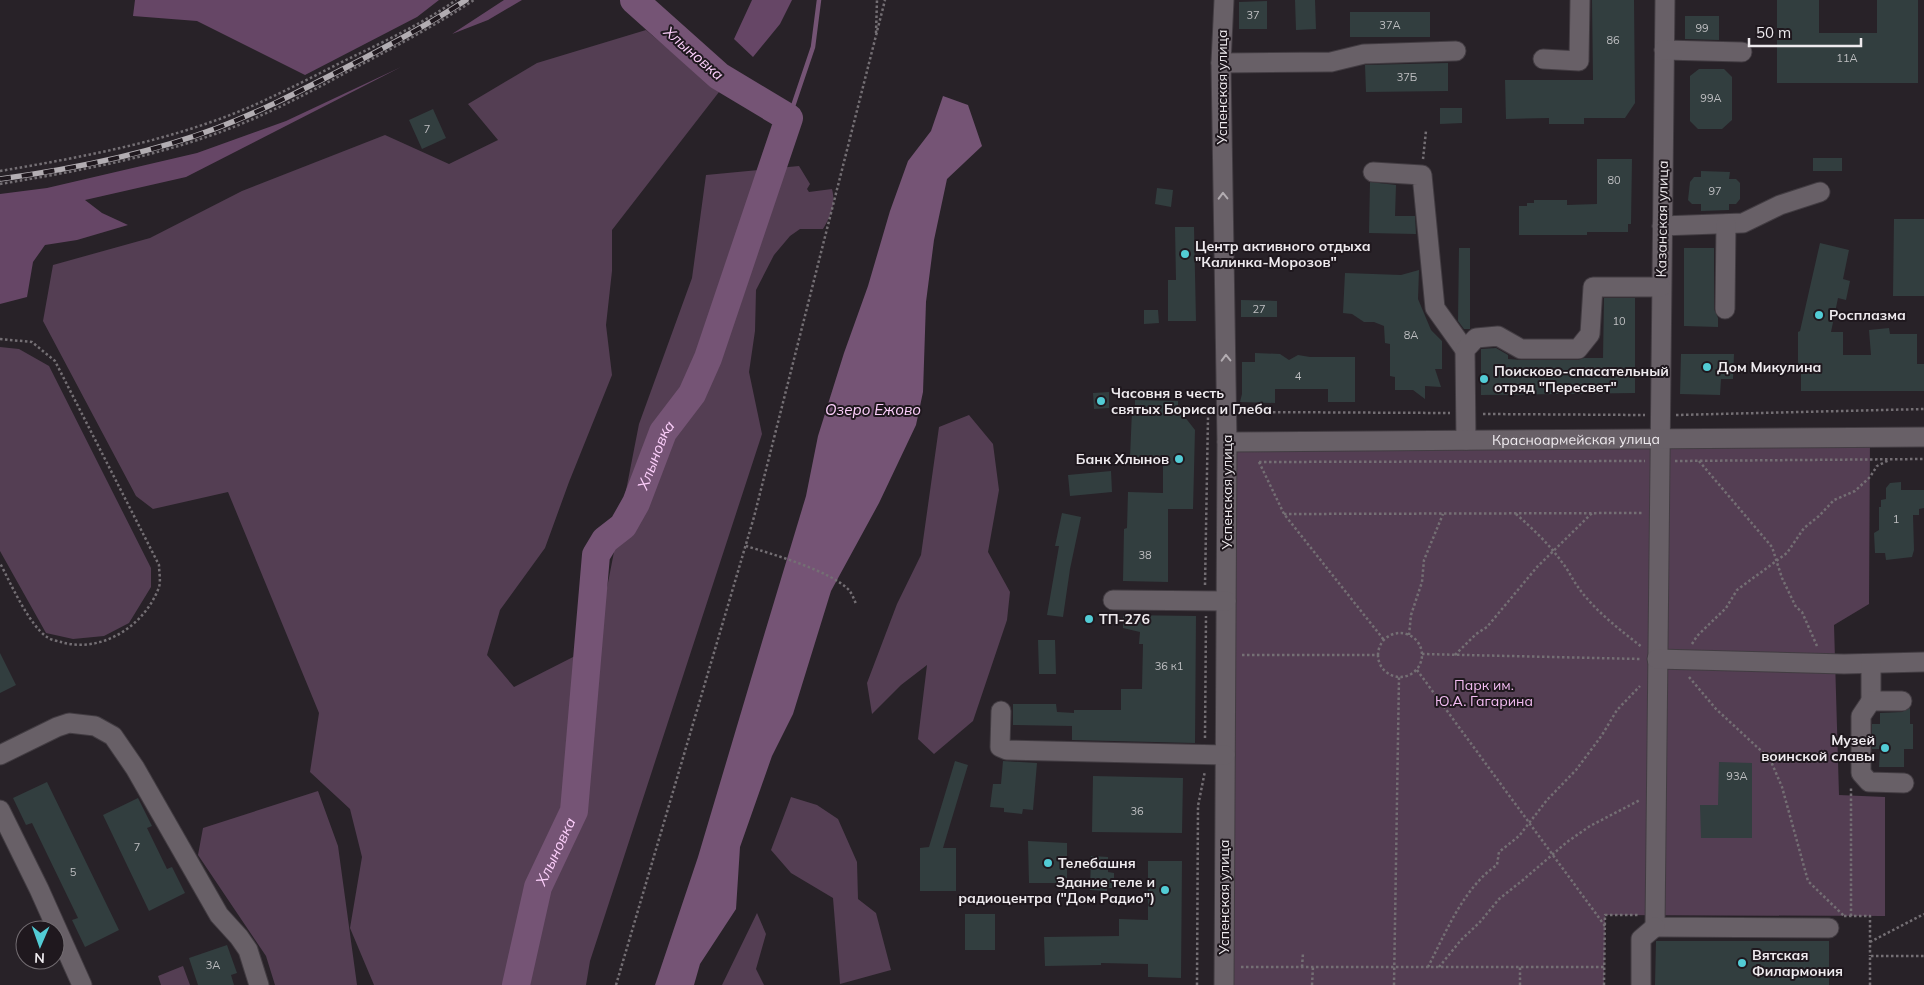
<svg xmlns="http://www.w3.org/2000/svg" width="1924" height="985" viewBox="0 0 1924 985" font-family="Mulish,sans-serif">
	<style>
		.green { fill: #543e53 }
		.forest { fill: #664666 }
		.water { fill: #755475 }
		.lines { fill: none; stroke-linecap: round; stroke-linejoin: round }
		.stream { stroke: #755475; stroke-width: 4.5 }
		.river { stroke: #755475; stroke-width: 28 }
		.building { fill: #323e3f }
		.minor-casing { stroke: #423c42; stroke-width: 21 }
		.path { stroke: #746f74; stroke-width: 2.5; stroke-dasharray: 2.5 2.5; stroke-linecap: butt }
		.minor { stroke: #686067; stroke-width: 19 }
		.rail-casing { stroke: #b2adb2; stroke-width: 5.5 }
		.rail { stroke: #1f181e; stroke-width: 4; stroke-dasharray: 11; stroke-linecap: butt }
		.oneway { stroke: #b2acb1 }
		.poi-dot { fill: #52ccd5; stroke: #1f181e; stroke-width: 2 }
		.labels { text-anchor: middle; dominant-baseline: central; stroke-width: 4; stroke-linejoin: round; paint-order: stroke }
		.number-label { font-size: 11px; fill: #bfbfc2 }
		.street-label { font-size: 14px; fill: #eeeaee; stroke: #1f181e }
		.poi-label { font-size: 14px; font-weight: bold; fill: #eeeaee; stroke: #1f181e; text-anchor: start }
		.park-label { font-size: 14px; fill: #f3bcf2; stroke: #1f181e }
		.water-label { font-size: 15px; font-style: italic; fill: #fccffb; stroke: #1f181e }
	</style>
	<rect width="100%" height="100%" fill="#282228"/>
	<!-- green -->
	<path class="green" d="M 646,30 L 719,92 L 612,230 L 612,271 L 606,325 L 612,375 L 569,482 L 545,548 L 500,610 L 487,655 L 514,687 L 579,654 L 605,598 L 639,424 L 692,278 L 706,175 L 799,166 L 810,184 L 807,189 L 809,192 L 832,189 C 836,205 831,215 823,229 L 800,229 L 790,236 L 774,255 L 756,290 L 755,331 L 749,372 L 762,434 L 590,961 L 586,985 L 374,985 L 350,928 L 362,857 L 350,809 L 310,772 L 319,713 L 228,492 L 153,509 L 136,496 L 43,321 L 53,265 L 150,238 L 242,191 L 385,135 L 449,164 L 498,140 L 468,104 L 537,63 Z
		M 0,347 L 19,349 L 49,366 L 151,568 L 151,587 L 129,623 L 104,636 L 73,639 L 46,633 L 0,551 Z
		M 969,415 L 993,444 L 999,490 L 988,552 L 1010,592 L 1007,620 L 973,721 L 934,754 L 918,739 L 927,665 L 901,685 L 872,714 L 867,683 L 897,604 L 921,555 L 939,427 Z
		M 1870,436 L 1869,604 L 1834,625 L 1839,795 L 1885,797 L 1885,916 L 1605,915 L 1604,985 L 1231,985 L 1231,462 L 1240,448 Z
		M 318,791 L 338,846 L 357,985 L 275,985 L 266,956 L 198,855 L 203,828 Z
		M 791,797 L 817,805 L 838,819 L 857,862 L 858,899 L 876,913 L 891,970 L 840,984 L 833,898 L 791,873 L 771,850 Z
		M 757,913 L 766,934 L 756,969 L 764,985 L 722,985 Z
		M 183,966 L 190,985 L 161,985 L 158,976 Z"/>
	<!-- forest -->
	<path class="forest" d="M 135,0 L 439,0 L 417,17 L 305,75 L 197,21 L 133,16 Z
		M 504,0 L 522,0 L 488,20 L 452,34 Z
		M 752,0 L 792,0 L 780,24 L 753,57 L 734,39 Z
		M 401,67 L 186,177 L 85,200 L 102,213 L 128,225 L 77,240 L 45,245 L 33,262 L 27,297 L 0,304 L 0,194 L 47,188 L 197,153 L 286,121 Z"/>
	<!-- water -->
	<path class="water" d="M 943,96 L 968,105 L 982,146 L 947,179 L 934,240 L 926,302 L 923,392 L 916,425 L 879,503 L 831,591 L 793,714 L 772,756 L 740,847 L 736,909 L 700,964 L 694,985 L 655,985 L 698,857 L 765,632 L 806,496 L 818,436 L 844,353 L 868,286 L 890,211 L 908,161 L 931,131 Z"/>
	<g class="lines">
		<!-- stream -->
		<path class="stream" d="M 789,118 L 813,47 L 819,0"/>
		<!-- river -->
		<path class="river" id="s1" d="M 516,985 L 538,887 L 574,811 L 596,555 L 605,540 L 623,526 L 636,503 L 663,432 L 692,394 L 708,358 L 789,118 L 719,76 L 634,0"/>
	</g>
	<!-- building -->
	<path class="building" d="M 1295,0 L 1315,0 L 1316,29 L 1296,30 Z
		M 1592,0 L 1634,0 L 1635,103 L 1625,118 L 1584,118 L 1584,124 L 1549,124 L 1549,118 L 1506,119 L 1505,80 L 1593,80 Z
		M 1777,0 L 1819,0 L 1819,33 L 1877,33 L 1877,0 L 1918,0 L 1918,83 L 1777,83 Z
		M 1267,1 L 1267,29 L 1239,29 L 1239,2 Z
		M 1350,12 L 1430,12 L 1430,37 L 1350,37 Z
		M 1685,16 L 1719,16 L 1719,40 L 1685,39 Z
		M 1448,63 L 1448,91 L 1366,92 L 1365,65 Z
		M 1699,69 L 1724,69 L 1732,77 L 1732,120 L 1722,129 L 1698,129 L 1690,121 L 1690,76 Z
		M 1440,108 L 1462,108 L 1462,123 L 1440,124 Z
		M 433,109 L 446,138 L 422,149 L 409,120 Z
		M 1813,158 L 1842,158 L 1842,171 L 1813,171 Z
		M 1597,159 L 1632,159 L 1631,224 L 1628,224 L 1628,232 L 1587,232 L 1587,235 L 1519,235 L 1519,206 L 1527,206 L 1527,203 L 1534,203 L 1534,200 L 1567,200 L 1567,205 L 1597,204 Z
		M 1701,171 L 1730,172 L 1729,179 L 1736,179 L 1740,183 L 1740,199 L 1736,204 L 1729,204 L 1729,210 L 1701,211 L 1701,204 L 1692,204 L 1688,200 L 1690,182 L 1694,177 L 1701,177 Z
		M 1370,182 L 1396,185 L 1395,216 L 1415,216 L 1416,234 L 1369,233 Z
		M 1157,188 L 1173,190 L 1171,207 L 1155,204 Z
		M 1894,219 L 1924,219 L 1924,296 L 1893,296 Z
		M 1175,227 L 1194,227 L 1196,321 L 1168,321 L 1168,280 L 1176,280 Z
		M 1820,243 L 1849,250 L 1843,279 L 1850,281 L 1846,300 L 1838,298 L 1831,332 L 1843,332 L 1843,355 L 1871,355 L 1869,330 L 1889,328 L 1890,334 L 1917,334 L 1917,364 L 1924,364 L 1924,391 L 1801,391 L 1801,371 L 1798,371 L 1798,332 L 1800,331 Z
		M 1459,248 L 1470,248 L 1470,329 L 1464,329 L 1458,321 Z
		M 1684,248 L 1714,248 L 1714,309 L 1718,318 L 1718,327 L 1684,326 Z
		M 1419,270 L 1418,299 L 1431,330 L 1442,341 L 1442,369 L 1435,369 L 1441,387 L 1425,386 L 1425,399 L 1413,390 L 1395,390 L 1395,377 L 1390,376 L 1390,344 L 1385,343 L 1384,326 L 1374,322 L 1364,322 L 1352,314 L 1343,313 L 1345,273 L 1401,275 Z
		M 1604,298 L 1635,298 L 1635,393 L 1481,395 L 1481,349 L 1496,348 L 1508,355 L 1508,359 L 1521,360 L 1578,360 L 1584,358 L 1603,358 Z
		M 1241,300 L 1277,301 L 1277,317 L 1241,317 Z
		M 1144,310 L 1158,310 L 1159,323 L 1144,324 Z
		M 1255,353 L 1280,354 L 1289,360 L 1298,355 L 1310,357 L 1355,357 L 1355,402 L 1328,402 L 1328,389 L 1275,389 L 1275,403 L 1240,402 L 1242,394 L 1242,362 L 1255,362 Z
		M 1681,354 L 1734,354 L 1733,379 L 1721,379 L 1720,395 L 1680,394 Z
		M 1109,392 L 1109,408 L 1094,409 L 1093,393 Z
		M 1135,400 L 1178,401 L 1178,412 L 1181,412 L 1195,430 L 1193,509 L 1168,509 L 1168,582 L 1123,581 L 1124,529 L 1127,528 L 1128,492 L 1163,493 L 1163,459 L 1130,458 L 1132,410 L 1135,410 Z
		M 1111,471 L 1112,492 L 1070,496 L 1068,475 Z
		M 1901,482 L 1901,490 L 1924,490 L 1924,508 L 1919,509 L 1919,515 L 1913,515 L 1914,550 L 1912,557 L 1886,560 L 1885,553 L 1875,553 L 1874,533 L 1879,530 L 1879,507 L 1881,507 L 1881,500 L 1886,499 L 1886,488 L 1890,483 Z
		M 1062,513 L 1081,517 L 1070,569 L 1063,617 L 1047,615 L 1059,546 L 1055,546 Z
		M 1123,615 L 1196,616 L 1195,743 L 1072,740 L 1072,726 L 1013,725 L 1013,704 L 1056,704 L 1057,712 L 1074,713 L 1074,710 L 1121,710 L 1121,689 L 1142,689 L 1143,644 L 1139,644 L 1140,632 L 1123,628 Z
		M 1038,640 L 1055,640 L 1056,674 L 1039,674 Z
		M 0,653 L 16,685 L 0,693 Z
		M 1910,708 L 1910,724 L 1913,724 L 1913,749 L 1904,749 L 1904,767 L 1879,767 L 1880,749 L 1872,749 L 1872,724 L 1880,724 L 1880,713 L 1902,712 Z
		M 955,761 L 968,765 L 943,848 L 956,848 L 956,891 L 920,891 L 920,848 L 929,847 Z
		M 1003,761 L 1037,763 L 1033,810 L 1023,809 L 1022,814 L 1004,812 L 1004,808 L 990,807 L 993,784 L 1001,784 Z
		M 1719,762 L 1752,763 L 1752,838 L 1701,838 L 1700,805 L 1718,805 Z
		M 1093,776 L 1183,778 L 1182,833 L 1092,832 Z
		M 47,782 L 119,930 L 85,947 L 72,920 L 78,918 L 32,823 L 26,825 L 13,798 Z
		M 138,798 L 152,826 L 147,828 L 167,869 L 172,867 L 185,893 L 149,911 L 103,815 Z
		M 1028,841 L 1067,843 L 1067,883 L 1029,883 Z
		M 1091,856 L 1108,857 L 1108,872 L 1114,873 L 1114,888 L 1107,888 L 1107,891 L 1090,890 Z
		M 1148,861 L 1182,861 L 1181,978 L 1148,977 L 1148,964 L 1101,963 L 1101,965 L 1045,966 L 1044,937 L 1119,936 L 1119,919 L 1148,920 Z
		M 965,914 L 995,914 L 995,950 L 965,950 Z
		M 1656,941 L 1829,941 L 1829,985 L 1655,985 Z
		M 227,945 L 237,973 L 231,975 L 234,985 L 198,985 L 189,958 Z"/>
	<g class="lines">
		<!-- minor casing -->
		<g class="minor-casing">
			<g id="minor">
				<path d="M 1224,0 L 1221,63 L 1227,442 L 1224,985"/>
				<path d="M 1665,0 L 1655,927 L 1829,928"/>
				<path d="M 1664,50 L 1742,52"/>
				<path d="M 1543,59 L 1579,61 L 1580,0"/>
				<path d="M 1221,63 L 1331,62 L 1364,54 L 1456,51"/>
				<path d="M 1373,172 L 1422,175 L 1435,308 L 1465,350"/>
				<path d="M 1662,226 L 1743,223 L 1780,205 L 1820,192"/>
				<path d="M 1725,309 L 1726,224"/>
				<path d="M 1466,440 L 1465,350 L 1476,338 L 1498,336 L 1521,349 L 1578,349 L 1590,334 L 1593,287 L 1661,287"/>
				<path id="s2" d="M 1227,442 L 1924,437"/>
				<path d="M 1113,600 L 1226,601"/>
				<path d="M 1657,659 L 1844,664 L 1924,662"/>
				<path d="M 1871,664 L 1871,701"/>
				<path d="M 1902,701 L 1871,701 L 1861,716 L 1861,773 L 1869,782 L 1904,783"/>
				<path d="M 1001,711 L 1000,747 L 1007,750 L 1225,755"/>
				<path d="M 0,755 L 57,727 L 69,723 L 95,726 L 113,736 L 135,768 L 219,915 L 239,937 L 248,950 L 259,985"/>
				<path d="M 0,810 L 39,889 L 82,985"/>
				<path d="M 1641,985 L 1641,939 L 1655,927"/>
			</g>
		</g>
		<!-- path -->
		<path class="path" d="M 876,33 L 877,0
			M 1423,159 L 1426,131
			M 0,171 C 71,159 143,146 211,122 C 258,106 302,82 346,60 C 383,42 422,24 456,0
			M 0,184 C 73,172 145,159 215,134 C 260,118 303,96 345,73 C 389,50 433,27 474,0
			M 0,339 L 32,342 L 55,361 L 159,565 C 159,572 161,581 159,587 C 145,626 101,654 61,642 C 57,641 51,640 47,637 C 29,625 11,584 0,563
			M 1243,412 L 1450,413
			M 1483,414 L 1645,415
			M 1676,415 L 1924,409
			M 1675,461 L 1924,459
			M 1699,461 L 1772,547 L 1782,578 L 1796,607 L 1802,612 L 1817,646
			M 1259,462 L 1645,461
			M 1259,462 L 1284,514 L 1384,640
			M 1284,514 L 1642,513
			M 1516,514 C 1532,528 1549,544 1561,561 C 1568,569 1572,579 1578,587 C 1594,610 1620,630 1642,647
			M 746,546 C 772,554 831,571 849,590 C 852,594 854,599 856,604
			M 1205,585 L 1208,417
			M1378 655a22 22 0 1 1 44 0a22 22 0 1 1-44 0Z
			M 1409,635 L 1411,615 L 1422,582 L 1424,560 L 1443,514
			M 1692,644 L 1697,636 L 1726,608 L 1737,590 L 1787,553 L 1804,528 L 1819,516 L 1834,500 L 1855,491 L 1870,477 L 1877,466 L 1889,460
			M 1422,654 L 1640,659
			M 1242,655 L 1378,655
			M 1455,655 L 1476,634 L 1487,627 L 1537,567 L 1592,513
			M 1417,670 L 1605,926
			M 1689,677 L 1716,709 L 1770,759 L 1782,787 L 1808,881 L 1844,916
			M 1205,738 L 1206,616
			M 1844,916 L 1870,916 L 1870,956
			M 1851,916 L 1851,788
			M 1870,942 L 1924,914
			M 1241,967 L 1605,967
			M 1302,967 L 1303,953
			M 1428,967 C 1446,932 1464,887 1497,865 L 1499,852 L 1519,836 L 1547,800 L 1576,770 L 1602,735 L 1617,710 L 1640,686
			M 1439,967 L 1461,940 L 1480,922 L 1499,899 L 1523,880 L 1567,842 L 1590,826 L 1640,800
			M 616,985 L 754,517 L 885,0
			M 1197,985 L 1198,806 L 1205,771
			M 1312,985 L 1313,967
			M 1394,985 L 1399,677
			M 1520,985 L 1520,967
			M 1604,985 L 1605,915 L 1639,915
			M 1870,985 L 1870,956 L 1924,956"/>
		<!-- minor -->
		<use href="#minor" class="minor"/>
		<!-- rail casing -->
		<g class="rail-casing">
			<path id="rail" d="M 0,179 C 73,169 148,154 217,128 C 262,111 304,89 347,67 C 388,46 428,25 466,0"/>
		</g>
		<!-- rail -->
		<use href="#rail" class="rail"/>
	</g>
	<!-- one-way arrows -->
	<defs><path id="oneway-chevron" d="M-2-3.5L2.5 0L-2 3.5" fill="none" stroke-width="1.6" stroke-linecap="round" stroke-linejoin="round" transform="scale(1.25)"/></defs>
	<g class="oneway">
		<use href="#oneway-chevron" transform="translate(1223 196) rotate(-91)"/>
		<use href="#oneway-chevron" transform="translate(1226 358) rotate(-91)"/>
	</g>
	<!-- markers -->
	<g class="poi-dot">
		<circle cx="1185" cy="254" r="5"/>
		<circle cx="1819" cy="315" r="5"/>
		<circle cx="1707" cy="367" r="5"/>
		<circle cx="1484" cy="379" r="5"/>
		<circle cx="1101" cy="401" r="5"/>
		<circle cx="1179" cy="459" r="5"/>
		<circle cx="1089" cy="619" r="5"/>
		<circle cx="1885" cy="748" r="5"/>
		<circle cx="1048" cy="863" r="5"/>
		<circle cx="1165" cy="890" r="5"/>
		<circle cx="1742" cy="963" r="5"/>
	</g>
	<g class="labels">
		<!-- number labels -->
		<g class="number-label">
			<text x="1253" y="15">37</text>
			<text x="1390" y="25">37А</text>
			<text x="1702" y="28">99</text>
			<text x="1613" y="40">86</text>
			<text x="1847" y="58">11А</text>
			<text x="1407" y="77">37Б</text>
			<text x="1711" y="98">99А</text>
			<text x="427" y="129">7</text>
			<text x="1614" y="180">80</text>
			<text x="1715" y="191">97</text>
			<text x="1259" y="309">27</text>
			<text x="1619" y="321">10</text>
			<text x="1411" y="335">8А</text>
			<text x="1298" y="376">4</text>
			<text x="1896" y="519">1</text>
			<text x="1145" y="555">38</text>
			<text x="1169" y="666">36 к1</text>
			<text x="1737" y="776">93А</text>
			<text x="1137" y="811">36</text>
			<text x="137" y="847">7</text>
			<text x="73" y="872">5</text>
			<text x="213" y="965">3А</text>
		</g>
		<!-- street labels -->
		<g class="street-label">
			<text transform="translate(1222 87) rotate(-90)">Успенская улица</text>
			<text transform="translate(1662 219) rotate(-89)">Казанская улица</text>
			<text stroke="none"><textPath href="#s2" startOffset="349">Красноармейская улица</textPath></text>
			<text transform="translate(1227 492) rotate(-90)">Успенская улица</text>
			<text transform="translate(1224 897) rotate(-90)">Успенская улица</text>
		</g>
		<!-- poi labels -->
		<g class="poi-label">
			<text x="1195" y="246">Центр активного отдыха<tspan x="1195" dy="16">"Калинка-Морозов"</tspan></text>
			<text x="1829" y="315">Росплазма</text>
			<text x="1717" y="367">Дом Микулина</text>
			<text x="1494" y="371">Поисково-спасательный<tspan x="1494" dy="16">отряд "Пересвет"</tspan></text>
			<text x="1111" y="393">Часовня в честь<tspan x="1111" dy="16">святых Бориса и Глеба</tspan></text>
			<text x="1169" y="459" text-anchor="end">Банк Хлынов</text>
			<text x="1099" y="619">ТП-276</text>
			<text x="1875" y="740" text-anchor="end">Музей<tspan x="1875" dy="16">воинской славы</tspan></text>
			<text x="1058" y="863">Телебашня</text>
			<text x="1155" y="882" text-anchor="end">Здание теле и<tspan x="1155" dy="16">радиоцентра ("Дом Радио")</tspan></text>
			<text x="1752" y="955">Вятская<tspan x="1752" dy="16">Филармония</tspan></text>
		</g>
		<!-- park labels -->
		<g class="park-label">
			<text x="1484" y="685">Парк им.<tspan x="1484" dy="16">Ю.А. Гагарина</tspan></text>
		</g>
		<!-- water labels -->
		<g class="water-label">
			<text transform="translate(694 53) rotate(41)">Хлыновка</text>
			<text x="873" y="409">Озеро Ежово</text>
			<text stroke="none"><textPath href="#s1" startOffset="560">Хлыновка</textPath></text>
			<text stroke="none"><textPath href="#s1" startOffset="140">Хлыновка</textPath></text>
		</g>
	</g>
	<!-- north arrow -->
	<g transform="translate(40 945) rotate(182)"><circle r="24" fill="#1f181e" stroke="#726c71"/>
	<path d="M0-4L9 19L0 12L-9 19Z" fill="#52ccd5"/>
	<text y="-8" font-size="14" font-weight="bold" text-anchor="middle" fill="#eeeaee">N</text>
	</g>
	<!-- scale -->
	<path d="M1749 38v8h112v-8" fill="none" stroke="#eeeaee" stroke-width="2.5"/>
	<text x="1756" y="38" font-size="15" fill="#eeeaee" stroke="#1f181e" stroke-width="4" paint-order="stroke">50 m</text>
</svg>
